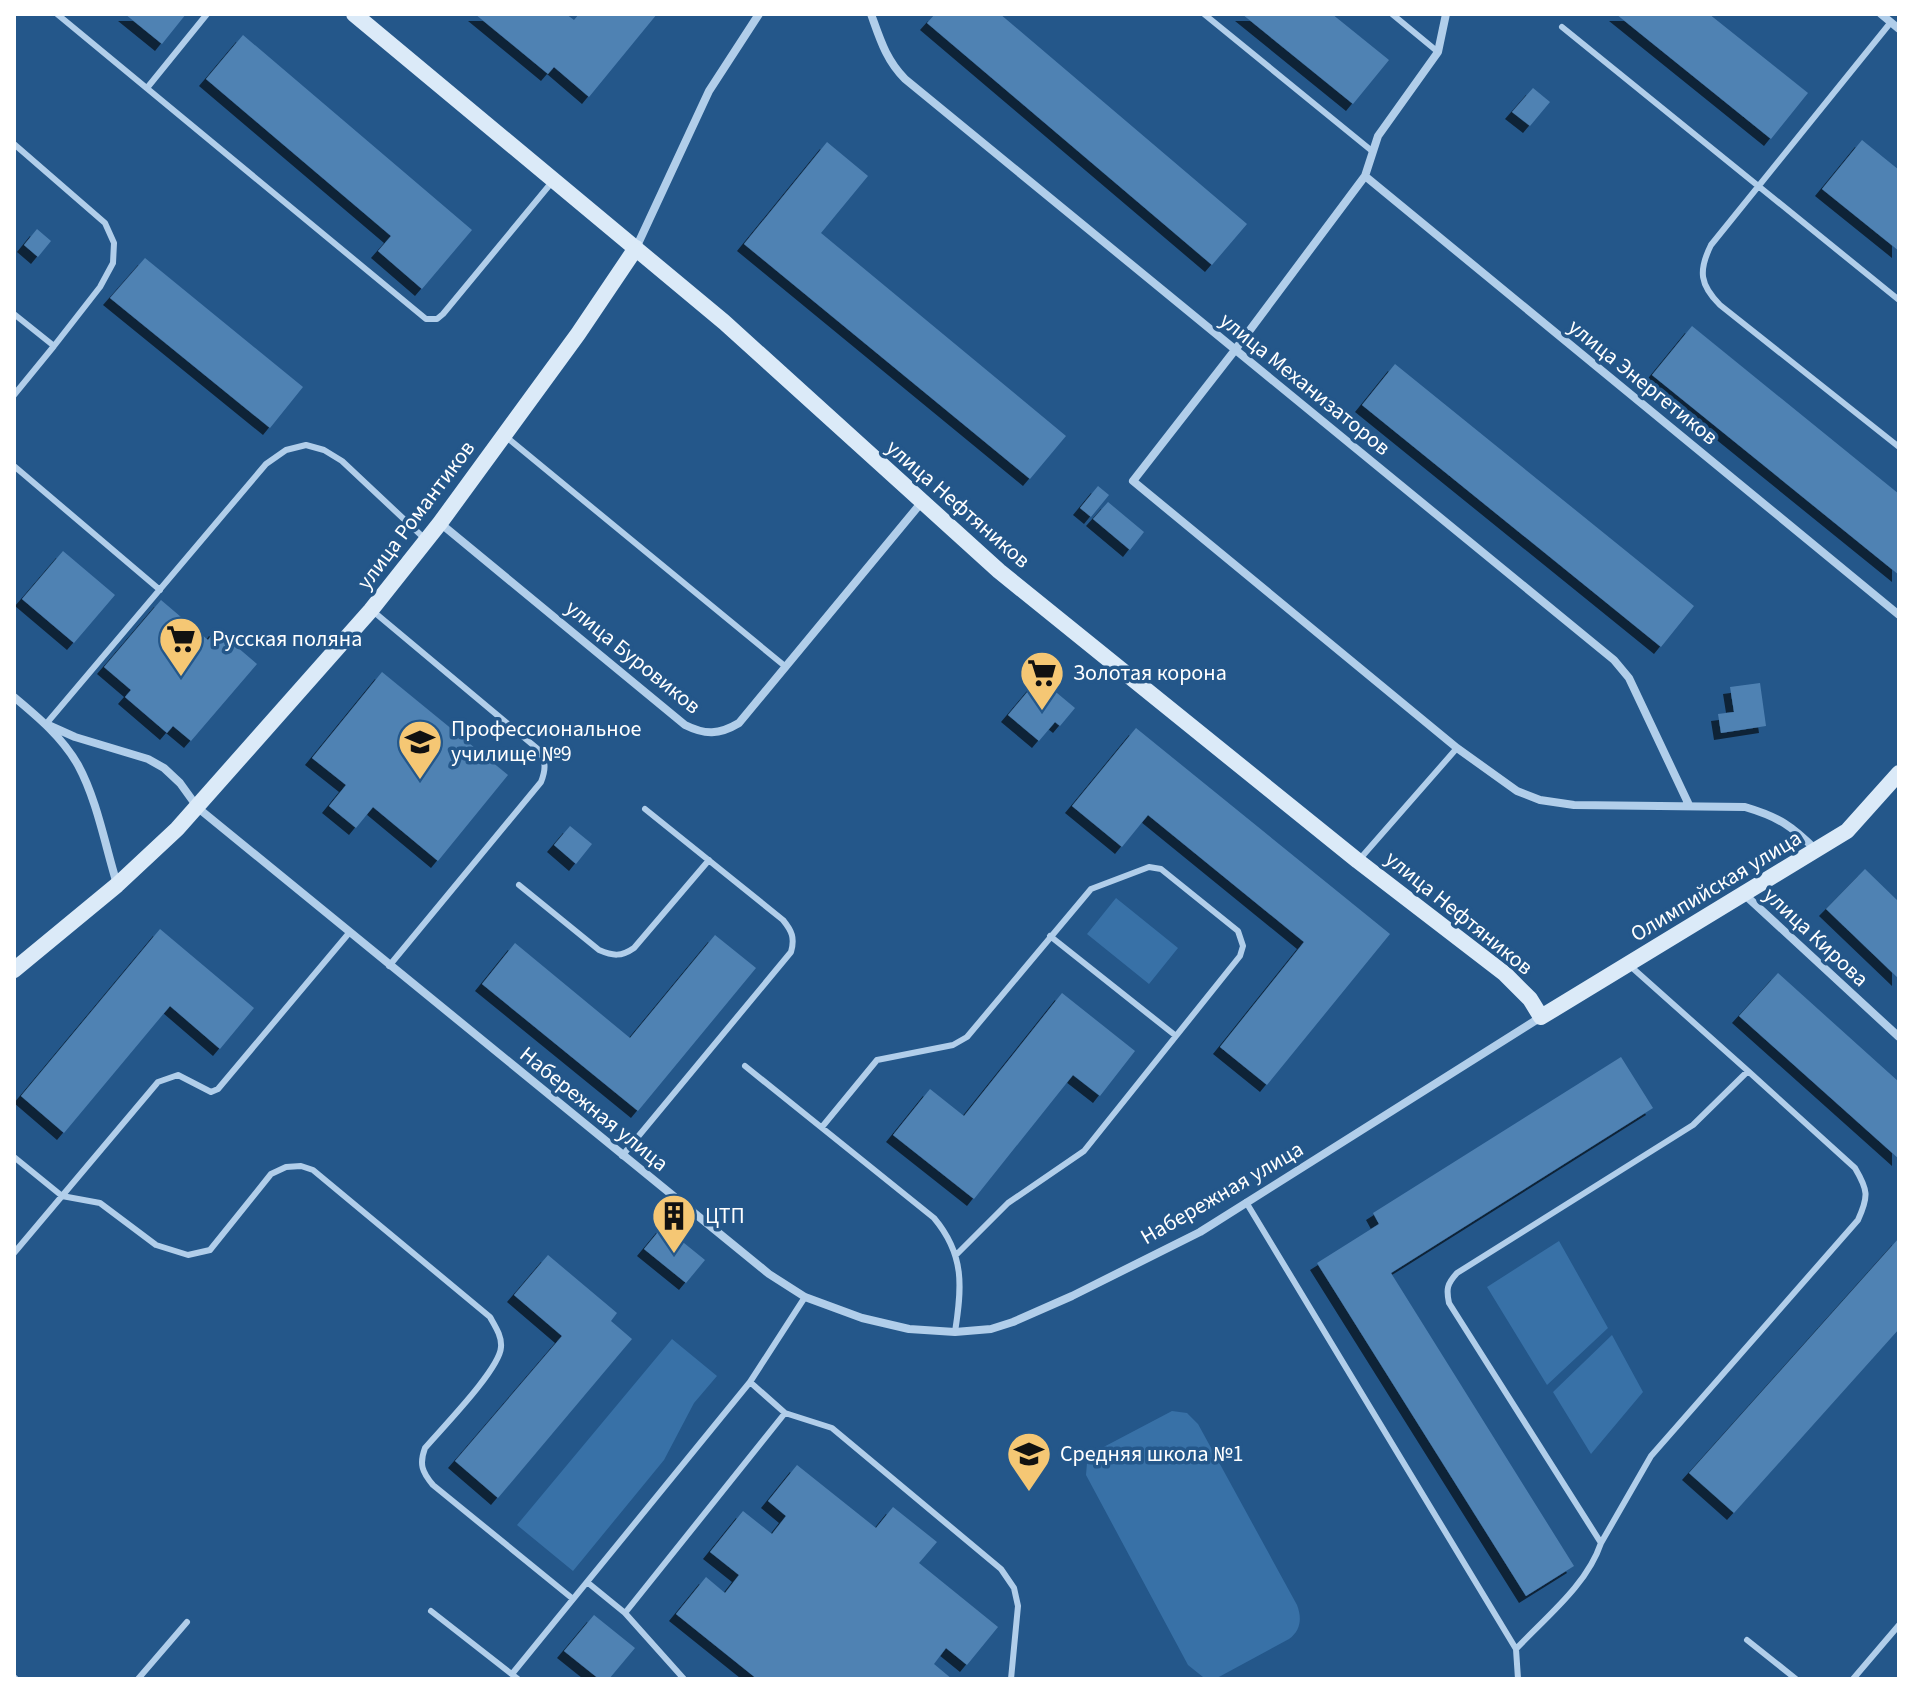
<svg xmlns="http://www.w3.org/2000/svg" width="1913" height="1693" viewBox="0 0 1913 1693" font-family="'Source Sans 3',sans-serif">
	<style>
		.green { fill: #3871a7 }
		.building { fill: #5082b3; filter: url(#shadow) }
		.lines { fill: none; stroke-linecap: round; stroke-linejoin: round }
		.lane { stroke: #b1ceea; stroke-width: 6 }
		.street { stroke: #b1ceea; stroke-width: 8 }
		.secondary { stroke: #dbeaf8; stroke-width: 16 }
		.labels { text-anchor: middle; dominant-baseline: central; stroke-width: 7; stroke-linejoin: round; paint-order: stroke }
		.street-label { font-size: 22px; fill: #fff; stroke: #24578a }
		.poi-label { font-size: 22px; fill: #fff; stroke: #24578a; text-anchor: start }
	</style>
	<defs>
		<filter id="shadow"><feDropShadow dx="-7" dy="7" stdDeviation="0" flood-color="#0009"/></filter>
	</defs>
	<rect width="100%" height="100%" fill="#24578a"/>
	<!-- green -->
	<path class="green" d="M 1116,898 L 1178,948 L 1149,984 L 1087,934 Z
		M 1559,1241 L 1608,1328 L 1547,1385 L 1487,1287 Z
		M 1612,1335 L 1643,1392 L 1591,1454 L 1553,1392 Z
		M 672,1339 L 717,1376 L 694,1403 L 664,1460 L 573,1571 L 517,1525 Z
		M 1172,1411 L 1187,1413 L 1198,1424 L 1297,1605 C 1302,1618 1301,1630 1289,1639 L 1217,1678 L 1203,1677 L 1188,1665 L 1086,1475 L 1087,1463 L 1096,1451 Z"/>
	<!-- building -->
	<path class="building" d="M 125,14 L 186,14 L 162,44 Z
		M 475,14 L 566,14 L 574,20 L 579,14 L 657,14 L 589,97 L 554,67 L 548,74 Z
		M 935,14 L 1000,14 L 1247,224 L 1212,265 L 927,23 Z
		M 1242,14 L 1332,14 L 1389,60 L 1353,104 Z
		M 1616,14 L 1709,14 L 1808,93 L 1771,139 Z
		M 243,35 L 472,230 L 422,289 L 378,251 L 391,236 L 206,79 Z
		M 1533,88 L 1550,102 L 1530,126 L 1512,112 Z
		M 1862,140 L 1899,170 L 1899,251 L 1822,189 Z
		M 827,142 L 868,176 L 821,233 L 1066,436 L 1030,479 L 744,244 Z
		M 37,229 L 51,241 L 38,257 L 24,245 Z
		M 145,258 L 303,387 L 270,428 L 110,298 Z
		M 1692,326 L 1899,494 L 1899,575 L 1652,375 Z
		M 1395,364 L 1694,606 L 1661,647 L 1362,405 Z
		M 1098,486 L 1109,495 L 1091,517 L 1080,508 Z
		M 1108,502 L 1144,532 L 1130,550 L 1093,519 Z
		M 63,551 L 115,595 L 74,643 L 22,599 Z
		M 161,600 L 208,640 L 216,629 L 257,664 L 191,741 L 173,726 L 167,733 L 125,697 L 131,690 L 104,667 Z
		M 382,672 L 508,775 L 438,861 L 373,807 L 356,828 L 329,806 L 346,785 L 312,758 Z
		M 1039,678 L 1075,708 L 1060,726 L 1055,722 L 1039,741 L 1008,715 Z
		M 1760,683 L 1766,726 L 1721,733 L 1718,714 L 1734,712 L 1730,687 Z
		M 1136,728 L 1390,934 L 1267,1085 L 1220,1047 L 1304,942 L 1148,815 L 1122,847 L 1072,806 Z
		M 570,826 L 592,844 L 576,864 L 554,845 Z
		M 1865,869 L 1899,902 L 1899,979 L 1826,909 Z
		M 160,929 L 254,1008 L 220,1049 L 170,1006 L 64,1133 L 21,1096 Z
		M 715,935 L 756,968 L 638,1111 L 482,984 L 515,943 L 630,1038 Z
		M 1778,973 L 1899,1082 L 1899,1159 L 1739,1016 Z
		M 1062,993 L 1135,1051 L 1100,1096 L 1073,1075 L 974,1199 L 893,1135 L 930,1089 L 964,1116 Z
		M 1621,1057 L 1653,1108 L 1391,1273 L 1574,1566 L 1526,1596 L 1317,1263 L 1379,1224 L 1373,1213 Z
		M 663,1226 L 705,1260 L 686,1283 L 644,1249 Z
		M 1899,1238 L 1899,1329 L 1734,1513 L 1689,1473 Z
		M 548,1255 L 617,1313 L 611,1321 L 632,1339 L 498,1498 L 455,1461 L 562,1336 L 514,1295 Z
		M 797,1465 L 876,1528 L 893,1507 L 937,1542 L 919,1563 L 998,1627 L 967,1665 L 946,1648 L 934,1664 L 952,1679 L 757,1679 L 676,1614 L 706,1577 L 725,1593 L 739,1575 L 710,1552 L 743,1511 L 772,1534 L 786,1516 L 768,1501 Z
		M 594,1615 L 635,1648 L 609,1679 L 599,1679 L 564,1651 Z"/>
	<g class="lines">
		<!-- lane -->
		<path class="lane" d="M 57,14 L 426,319 L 437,319 L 443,314 L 552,182
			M 1204,14 L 1372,151
			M 1392,14 L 1438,52
			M 1891,22 L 1711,245 C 1698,271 1700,285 1720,305 L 1899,447
			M 1562,27 L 1899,300
			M 147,88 L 207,14
			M 14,144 L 105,223 L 114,243 L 113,263 L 100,287 L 54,346
			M 14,314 L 54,346 L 14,395
			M 505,436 L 786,667
			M 14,466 L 160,590
			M 374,612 L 539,750 C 546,762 546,769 541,782 L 389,966
			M 46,724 L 266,464 L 286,450 L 306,445 L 324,450 L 342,461 L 424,538
			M 1359,860 L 1457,748
			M 519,885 L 599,950 C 613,956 621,957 634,948 L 709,860
			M 1050,936 L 1176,1036
			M 745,1066 L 934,1218 C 965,1255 962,1287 955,1332
			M 822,1127 L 877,1060 L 953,1045 L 967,1037 L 1091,889 L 1149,867 L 1161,869 L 1238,931 L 1243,946 L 1240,956 L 1084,1151 L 1008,1203 L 957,1254
			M 622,1156 L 791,952 C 795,938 792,931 783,920 L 645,809
			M 14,1157 L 62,1196 L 100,1203 L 156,1245 L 188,1255 L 210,1250 L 271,1174 L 286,1167 L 301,1166 L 313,1170 L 490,1317 C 495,1326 502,1336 501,1347 C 500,1369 442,1428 425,1448 C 419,1464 422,1472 433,1485 L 573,1599
			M 1246,1202 L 1516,1649
			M 14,1253 L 158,1082 L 178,1075 L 211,1092 L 218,1089 L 349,933
			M 750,1382 L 785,1413 L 832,1428 L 1001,1569 L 1014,1588 L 1018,1606 L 1011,1679
			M 1601,1543 L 1651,1456 L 1858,1220 C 1869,1196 1868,1190 1855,1168 L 1748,1071
			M 587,1582 L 625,1613 L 684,1679
			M 431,1611 L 518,1679
			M 625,1613 L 785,1413
			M 1747,1640 L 1796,1679
			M 512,1674 L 750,1382 L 805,1297
			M 14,1677 L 16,1679
			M 138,1679 L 187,1622
			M 1518,1679 L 1516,1649 C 1546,1617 1587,1585 1601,1543 L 1449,1303 C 1446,1289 1447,1284 1457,1273 L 1693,1125 L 1748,1071 L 1628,964
			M 1853,1679 L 1899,1625"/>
		<!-- street -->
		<path class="street" d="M 871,14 C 880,39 886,60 905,79 L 1614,660 L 1629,678 L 1689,805
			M 1446,14 L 1438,52 L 1378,136 L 1365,176 L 1235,350 L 1133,481 L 1457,748 L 1517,791 L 1540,800 L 1574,805 L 1745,807 C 1779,817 1792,826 1817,851
			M 1881,14 L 1899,29
			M 1365,176 L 1899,615
			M 636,248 L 709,91 L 759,14
			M 440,523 L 685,725 C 705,735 719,735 739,723 L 921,503
			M 14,697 C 38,717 62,737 78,765 C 97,800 105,845 117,884
			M 46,724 L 75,737 L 148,759 L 164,768 L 180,783 L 198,808 L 769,1274 L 805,1297 L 862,1318 L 909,1329 L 955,1332 L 991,1329 L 1013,1322 L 1072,1296 L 1200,1232 L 1541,1017
			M 1745,895 L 1899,1037"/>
		<!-- secondary -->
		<path class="secondary" d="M 354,14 L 724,322 L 999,571 L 1358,861 L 1505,974 L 1530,999 L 1541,1017 L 1847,831 L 1899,773
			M 14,970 L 117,885 L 177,829 L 371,610 L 440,523 L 578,334 L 636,248"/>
	</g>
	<!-- icons -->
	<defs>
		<g id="supermarket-pin" transform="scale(2.3)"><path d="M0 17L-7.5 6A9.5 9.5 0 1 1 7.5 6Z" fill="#f5c774" stroke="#24578a"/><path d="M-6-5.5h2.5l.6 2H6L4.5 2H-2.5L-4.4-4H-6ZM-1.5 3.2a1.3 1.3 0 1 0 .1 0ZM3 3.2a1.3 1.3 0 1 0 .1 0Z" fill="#111"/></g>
		<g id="university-pin" transform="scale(2.3)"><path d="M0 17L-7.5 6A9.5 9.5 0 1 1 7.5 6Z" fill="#f5c774" stroke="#24578a"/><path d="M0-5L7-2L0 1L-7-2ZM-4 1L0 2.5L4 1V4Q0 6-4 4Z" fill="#111"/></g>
		<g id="building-pin" transform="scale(2.3)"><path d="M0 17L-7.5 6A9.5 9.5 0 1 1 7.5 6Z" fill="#f5c774" stroke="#24578a"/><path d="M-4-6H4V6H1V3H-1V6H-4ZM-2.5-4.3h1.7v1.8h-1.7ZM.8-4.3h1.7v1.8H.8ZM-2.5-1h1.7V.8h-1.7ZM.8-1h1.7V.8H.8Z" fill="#111"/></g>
		<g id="school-pin" transform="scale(2.3)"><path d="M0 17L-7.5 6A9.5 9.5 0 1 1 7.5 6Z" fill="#f5c774" stroke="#24578a"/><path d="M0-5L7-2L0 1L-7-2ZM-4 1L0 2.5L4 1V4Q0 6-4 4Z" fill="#111"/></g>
	</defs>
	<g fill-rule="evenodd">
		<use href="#supermarket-pin" x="181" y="639"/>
		<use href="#supermarket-pin" x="1042" y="673"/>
		<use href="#university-pin" x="420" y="742"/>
		<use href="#building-pin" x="674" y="1216"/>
		<use href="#school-pin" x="1029" y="1454"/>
	</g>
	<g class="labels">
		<!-- street labels -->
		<g class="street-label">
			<text transform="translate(1643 382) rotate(39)">улица Энергетиков</text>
			<text transform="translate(1305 384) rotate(39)">улица Механизаторов</text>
			<text transform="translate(958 504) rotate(41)">улица Нефтяников</text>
			<text transform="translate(416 515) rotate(-53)">улица Романтиков</text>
			<text transform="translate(633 657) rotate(39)">улица Буровиков</text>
			<text transform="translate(1716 886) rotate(-31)">Олимпийская улица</text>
			<text transform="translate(1459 913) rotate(39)">улица Нефтяников</text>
			<text transform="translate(1816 937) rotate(43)">улица Кирова</text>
			<text transform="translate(594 1109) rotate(39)">Набережная улица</text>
			<text transform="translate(1222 1193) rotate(-30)">Набережная улица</text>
		</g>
		<!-- poi labels -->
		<g class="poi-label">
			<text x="212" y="639">Русская поляна</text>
			<text x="1073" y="673">Золотая корона</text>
			<text x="451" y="729">Профессиональное<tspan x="451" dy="25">училище №9</tspan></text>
			<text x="705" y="1216">ЦТП</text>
			<text x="1060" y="1454">Средняя школа №1</text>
		</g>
	</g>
	<!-- border -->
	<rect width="1913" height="1693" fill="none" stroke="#ffffff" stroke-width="32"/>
</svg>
